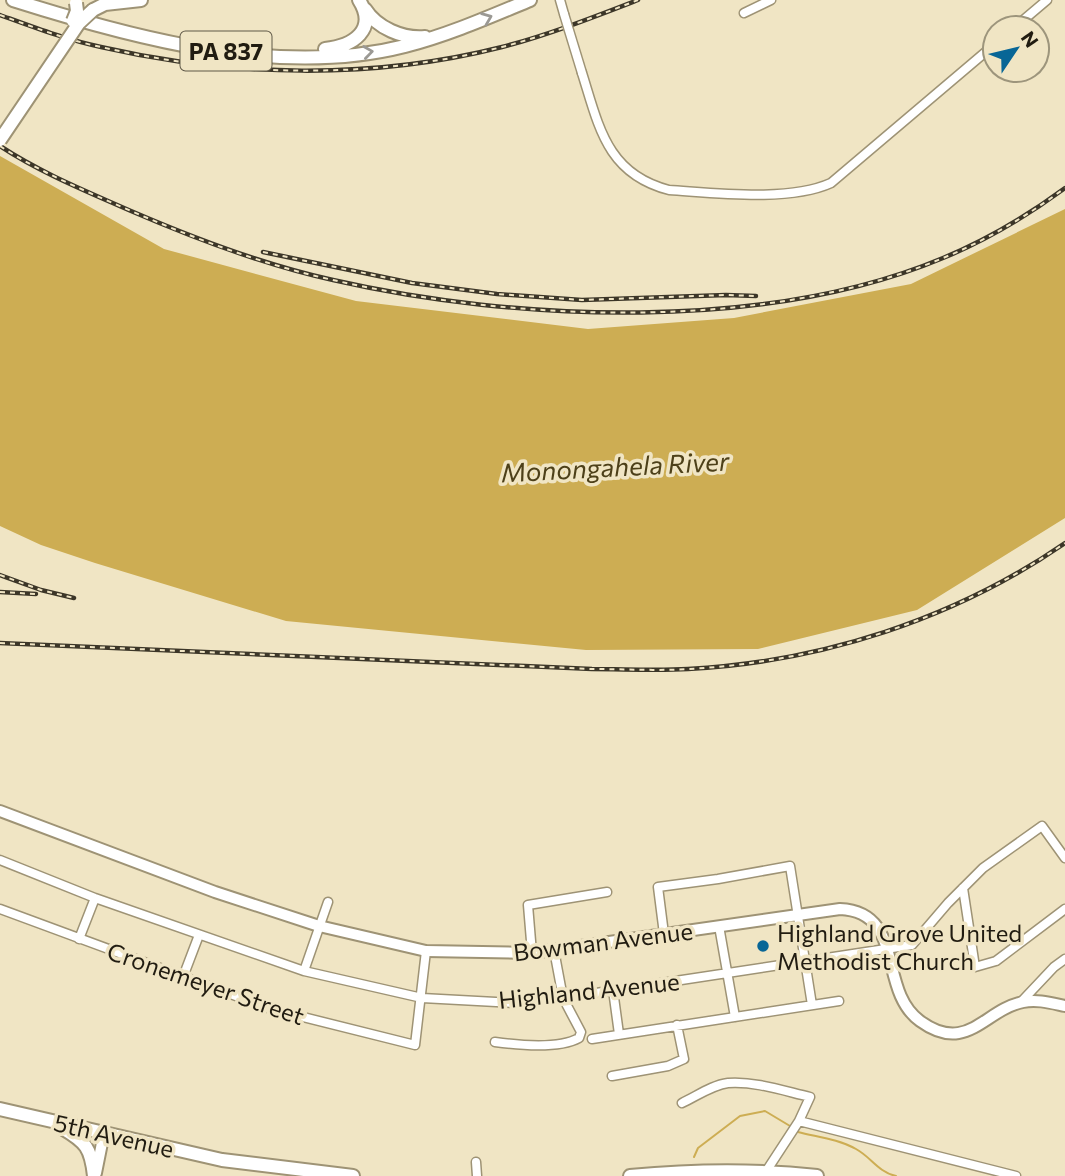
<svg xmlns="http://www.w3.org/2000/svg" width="1065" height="1176" viewBox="0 0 1065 1176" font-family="Commissioner,sans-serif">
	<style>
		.water { fill: #cdad53 }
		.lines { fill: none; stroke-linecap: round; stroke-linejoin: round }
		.stream { stroke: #cdad53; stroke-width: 2 }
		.minor-casing { stroke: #9e9375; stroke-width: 11 }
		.secondary-casing { stroke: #9e9375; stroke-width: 14 }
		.primary-casing { stroke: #9e9375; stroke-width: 16 }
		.minor { stroke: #fff; stroke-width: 8 }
		.secondary { stroke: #fff; stroke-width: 10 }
		.primary { stroke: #fff; stroke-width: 12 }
		.rail-casing { stroke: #3c3628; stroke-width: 4.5 }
		.rail { stroke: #f0e5c4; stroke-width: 2; stroke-dasharray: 5; stroke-linecap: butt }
		.minor-bridge-casing { stroke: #9e9375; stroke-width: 11; stroke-linecap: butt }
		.primary-bridge-casing { stroke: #9e9375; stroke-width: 16; stroke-linecap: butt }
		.minor-bridge { stroke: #fff; stroke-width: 8 }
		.primary-bridge { stroke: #fff; stroke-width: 12 }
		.oneway { stroke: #9b9994 }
		.poi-dot { fill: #086696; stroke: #f0e5c4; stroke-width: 2.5 }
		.labels { text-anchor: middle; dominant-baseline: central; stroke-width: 7; stroke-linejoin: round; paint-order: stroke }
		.shield { fill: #f0e5c4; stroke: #5f5847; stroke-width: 2 }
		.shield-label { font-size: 23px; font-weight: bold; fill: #211c11 }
		.poi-label { font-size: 24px; fill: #211c11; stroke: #f0e5c4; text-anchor: start }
		.street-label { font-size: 24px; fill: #211c11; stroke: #f0e5c4 }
		.water-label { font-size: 26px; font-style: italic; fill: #4d4019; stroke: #f0e5c4 }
	</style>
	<rect width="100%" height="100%" fill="#f0e5c4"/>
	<!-- water -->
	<path class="water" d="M 0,156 L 164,249 L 356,301 L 588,329 L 734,318 L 911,284 L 1065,209 L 1065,518 L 917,610 L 758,649 L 586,650 L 286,621 L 95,563 L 41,545 L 0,526 Z"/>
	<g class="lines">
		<!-- stream -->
		<path class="stream" d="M 798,1132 C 817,1137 838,1139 856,1149 C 871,1157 878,1172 896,1176
			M 694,1157 L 698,1148 L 740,1116 L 765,1111 L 790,1126"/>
		<!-- minor casing -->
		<g class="minor-casing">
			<path id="minor" d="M 560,0 L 564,14
				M 744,13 L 771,0
				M 1014,28 L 1047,0
				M 582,73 C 599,127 607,174 669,190 C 716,193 789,202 831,183 L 995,44
				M 0,860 L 95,898 L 304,971 L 422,998 L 513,1003 L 563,998 L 912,945 L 948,903 L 983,868 L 1042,826 L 1065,858
				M 963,888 L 975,967 L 996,961 L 1065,909
				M 0,909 L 271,1009 L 415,1045 L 426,951
				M 719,926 L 735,1017
				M 664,934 L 658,887 L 718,879 L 790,866 L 812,1005
				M 79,939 L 95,898
				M 532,953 L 528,905 L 607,892
				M 304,971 L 328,902
				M 183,977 L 199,935
				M 613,990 L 619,1034
				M 1021,1002 L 1054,967 L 1065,959
				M 592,1039 L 839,1001
				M 495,1042 C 517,1045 559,1049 579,1038 L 581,1032 L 563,998 L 554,950
				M 612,1076 L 668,1066 L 684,1059 L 677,1025
				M 682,1103 C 697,1096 712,1085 728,1083 C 755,1081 784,1091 810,1097 L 799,1121 L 767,1170
				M 799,1121 L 1016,1176
				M 476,1162 L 477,1176"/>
		</g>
		<!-- secondary casing -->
		<g class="secondary-casing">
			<path id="secondary" d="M 0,811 L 215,892 L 319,926 L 426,951 L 532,953 L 840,909 C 906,912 877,990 920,1021 C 967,1055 984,1010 1023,1002 C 1037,999 1051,1003 1065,1006
				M 96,1173 L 104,1133"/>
		</g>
		<!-- primary casing -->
		<g class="primary-casing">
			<path id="primary" d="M 13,0 C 133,38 279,78 405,46 C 448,35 489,17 530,0
				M 365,9 C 377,28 403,39 425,37
				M 93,10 L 105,4 L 141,0
				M 325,49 C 353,46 378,30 359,0
				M 0,1109 L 222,1160 L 353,1176
				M 62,1128 C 86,1142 91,1148 94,1176
				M 630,1176 C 694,1170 753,1169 817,1176"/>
		</g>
		<!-- minor -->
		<use href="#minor" class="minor"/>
		<!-- secondary -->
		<use href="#secondary" class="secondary"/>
		<!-- primary -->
		<use href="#primary" class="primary"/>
		<!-- rail casing -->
		<g class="rail-casing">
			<path id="rail" d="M 0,15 C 33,27 67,40 101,47 C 232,77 372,80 502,47 C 548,35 594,17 638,0
				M 0,146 C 41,173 86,191 131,211 C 196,239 264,265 333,280 C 517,322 767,332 943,258 C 987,240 1027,216 1065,188
				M 263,252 L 412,283 L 497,294 L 582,300 L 726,295 L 756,296
				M 0,575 L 41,590 L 74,598
				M 0,592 L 36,594
				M 0,643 L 592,669 C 624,669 656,671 688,669 C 821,662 955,619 1065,543"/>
		</g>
		<!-- rail -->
		<use href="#rail" class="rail"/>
		<!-- minor-bridge casing -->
		<g class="minor-bridge-casing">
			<path id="minor-bridge" d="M 564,14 L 582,73"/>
		</g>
		<!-- primary-bridge casing -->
		<g class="primary-bridge-casing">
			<path id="primary-bridge" d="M 73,21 L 77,11 L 76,3
				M 0,140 L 79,23 L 93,10"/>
		</g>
		<!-- minor-bridge -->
		<use href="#minor-bridge" class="minor-bridge"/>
		<!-- primary-bridge -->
		<use href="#primary-bridge" class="primary-bridge"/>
	</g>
	<!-- one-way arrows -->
	<defs><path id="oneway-chevron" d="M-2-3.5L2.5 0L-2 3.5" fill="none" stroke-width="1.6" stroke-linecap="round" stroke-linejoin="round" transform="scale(1.75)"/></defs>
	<g class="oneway">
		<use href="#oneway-chevron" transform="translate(487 18) rotate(-22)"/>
		<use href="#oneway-chevron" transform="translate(368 52) rotate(-8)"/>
	</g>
	<!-- markers -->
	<circle class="poi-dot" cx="763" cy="946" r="7"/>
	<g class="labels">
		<!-- shield labels -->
		<rect class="shield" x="180.5" y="31.5" width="91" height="39" rx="5"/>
		<g class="shield-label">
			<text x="226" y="51">PA 837</text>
		</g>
		<!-- poi labels -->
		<g class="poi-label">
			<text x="777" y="932">Highland Grove United<tspan x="777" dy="28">Methodist Church</tspan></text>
		</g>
		<!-- street labels -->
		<g class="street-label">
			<text transform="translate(603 941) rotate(-7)">Bowman Avenue</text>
			<text transform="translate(206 983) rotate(19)">Cronemeyer Street</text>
			<text transform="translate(589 990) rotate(-6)">Highland Avenue</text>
			<text transform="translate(114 1135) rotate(13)">5th Avenue</text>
		</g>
		<!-- water labels -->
		<g class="water-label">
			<text transform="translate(615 466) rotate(-3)">Monongahela River</text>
		</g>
	</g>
	<!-- north arrow -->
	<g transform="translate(1016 49) rotate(55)"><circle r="33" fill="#f0e5c4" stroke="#9d957c" stroke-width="2"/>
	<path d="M0-5L12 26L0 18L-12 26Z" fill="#086696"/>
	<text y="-10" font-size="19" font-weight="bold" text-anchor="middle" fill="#211c11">N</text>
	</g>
</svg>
